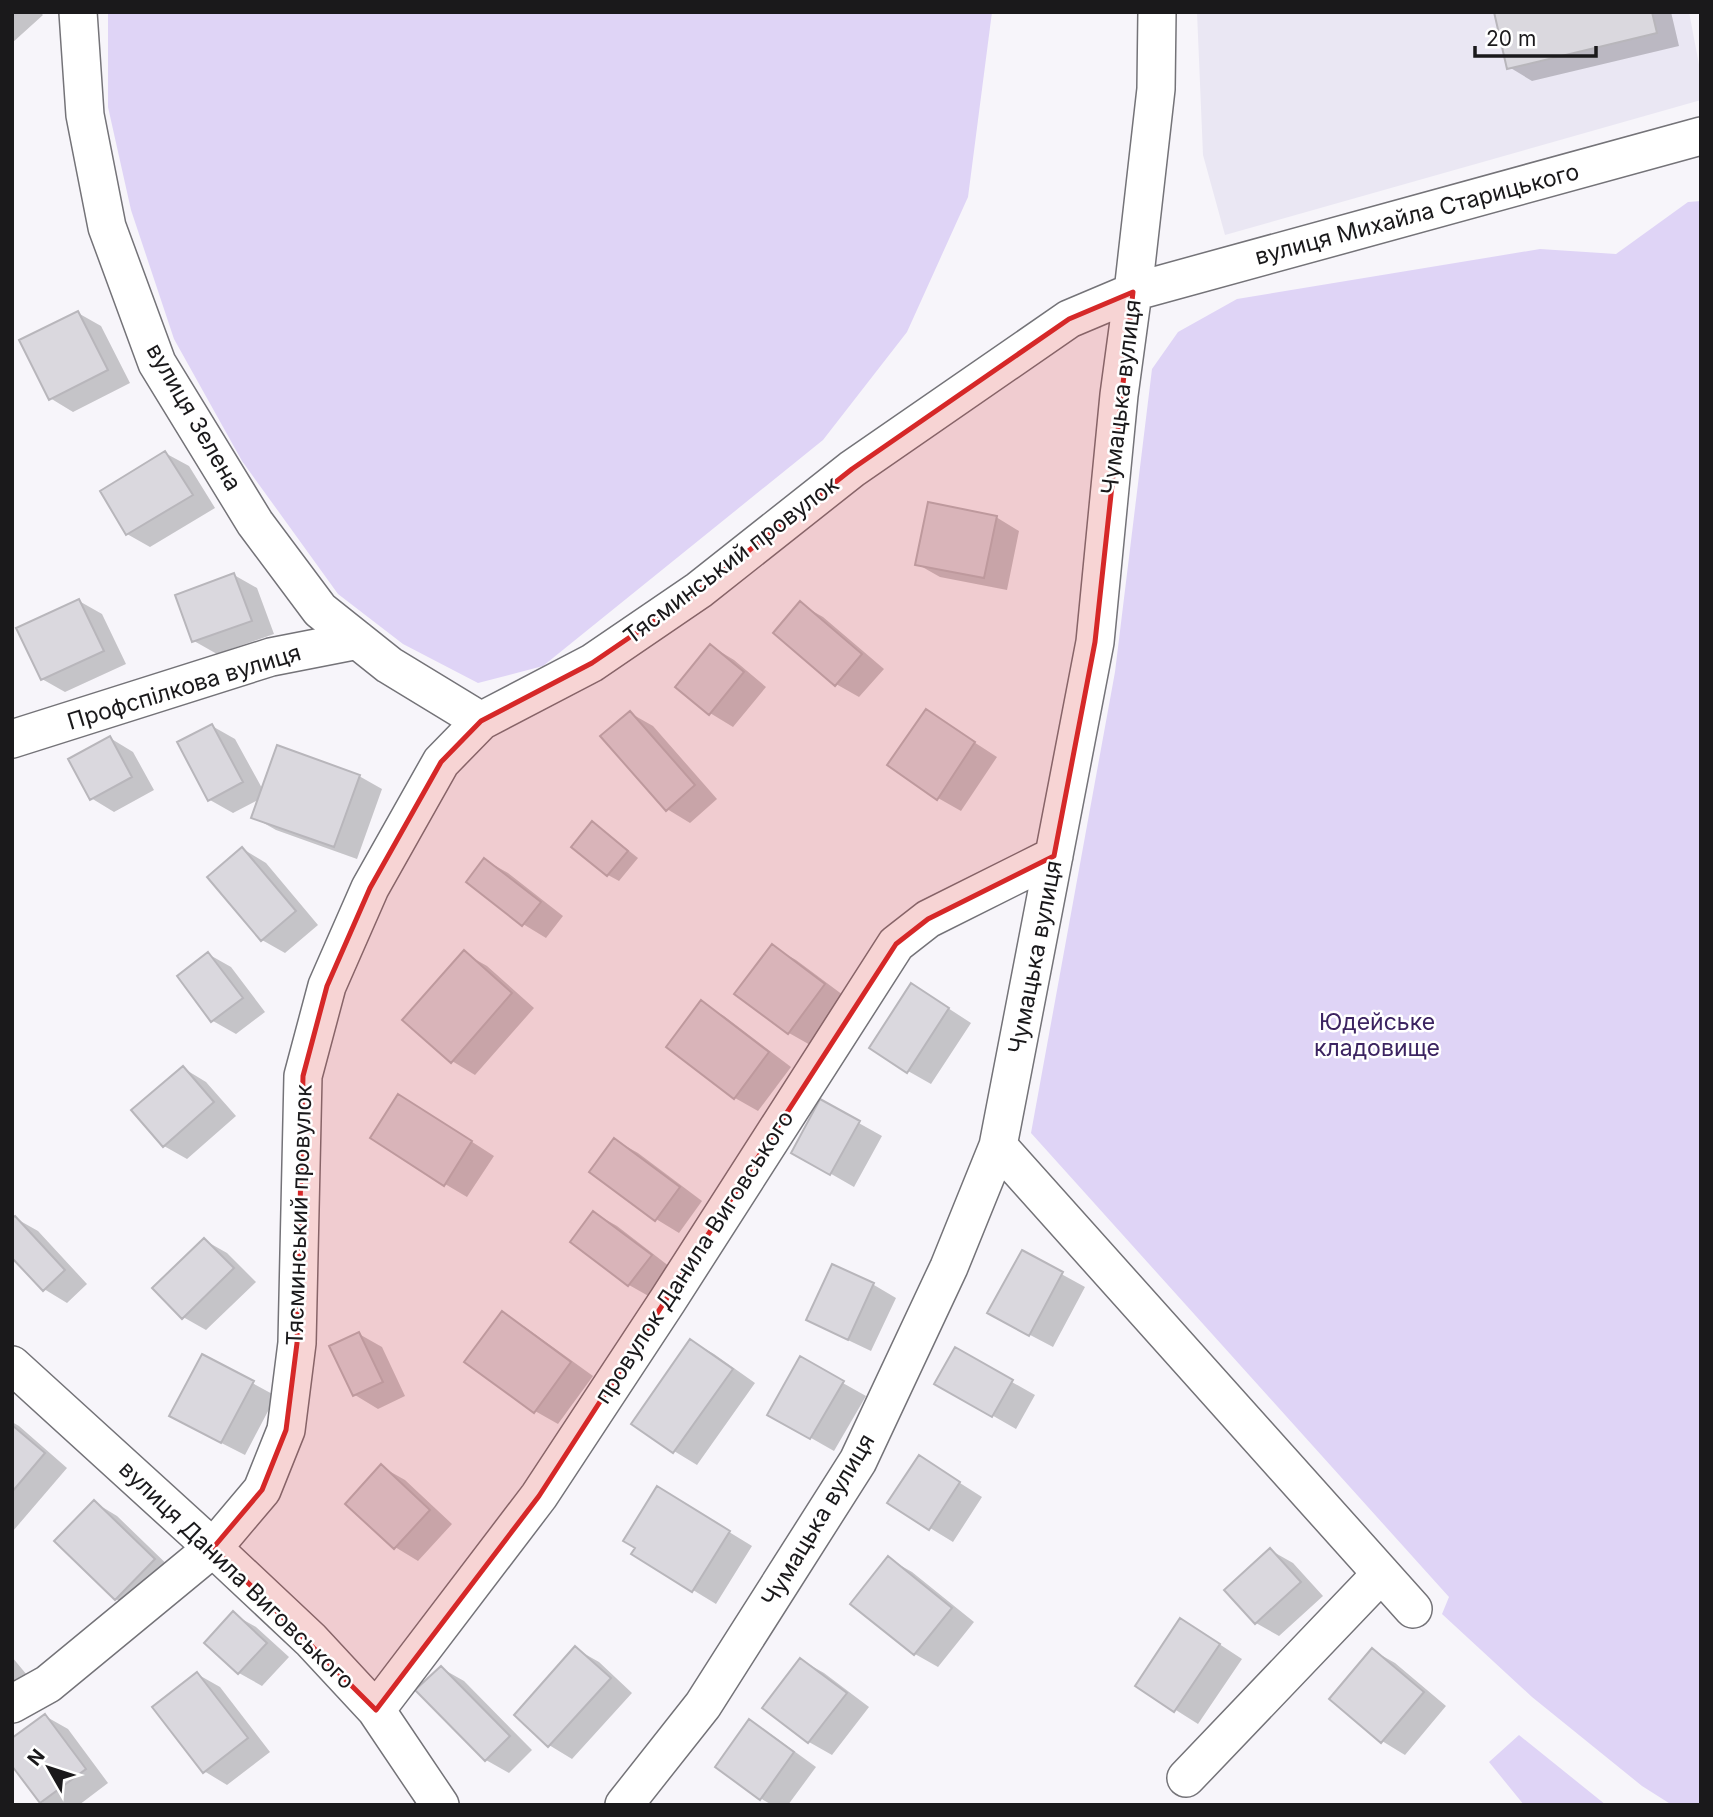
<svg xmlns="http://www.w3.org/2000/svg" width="1713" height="1817" viewBox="0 0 1713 1817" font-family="Inter,sans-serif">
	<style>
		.built { fill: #eae7f3 }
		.green { fill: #dfd4f6 }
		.shadow { fill: #0003 }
		.building { fill: #dad8de; stroke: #b8b6bb; stroke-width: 2 }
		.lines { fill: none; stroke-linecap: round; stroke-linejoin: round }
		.minor-casing { stroke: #747378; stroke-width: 40 }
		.minor { stroke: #fff; stroke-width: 37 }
		.marked { fill: #d62828; fill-opacity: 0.2; stroke: #d62828; stroke-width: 5; stroke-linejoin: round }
		.labels { text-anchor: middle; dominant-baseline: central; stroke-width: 5; stroke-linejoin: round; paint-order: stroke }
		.street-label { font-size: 23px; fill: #1a191b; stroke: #fff }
		.park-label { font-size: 23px; fill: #3c2461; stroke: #fff }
	</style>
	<rect width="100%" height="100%" fill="#f7f5fa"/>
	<!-- built -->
	<path class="built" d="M 1197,12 L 1689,12 L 1701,75 L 1701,100 L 1225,235 L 1203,155 Z"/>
	<!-- green -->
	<path class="green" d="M 108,12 L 992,12 L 968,197 L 907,332 L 823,440 L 543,666 L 478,683 L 403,644 L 338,594 L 242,461 L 174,339 L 131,210 L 108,107 Z
		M 1701,201 L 1701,1805 L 1672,1805 L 1642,1786 L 1532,1697 L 1442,1614 L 1449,1597 L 1031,1133 L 1115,672 L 1152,369 L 1178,332 L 1237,299 L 1540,249 L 1616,254 L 1688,202 Z
		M 1519,1735 L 1606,1805 L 1524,1805 L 1489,1762 Z"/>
	<!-- shadow -->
	<path class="shadow" d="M 12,12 L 40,12 L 43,15 L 12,43 Z
		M 1496,12 L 1671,12 L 1679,46 L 1532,81 L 1509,67 Z
		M 78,313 L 101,326 L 130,383 L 73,412 L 50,398 Z
		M 165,453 L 189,466 L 215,508 L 150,547 L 127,534 Z
		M 996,517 L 1019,531 L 1007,590 L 940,577 L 917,564 Z
		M 234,575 L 257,588 L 274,634 L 217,654 L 194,641 Z
		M 79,601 L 102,614 L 126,664 L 65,692 L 42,679 Z
		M 800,604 L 823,617 L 884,669 L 859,697 L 836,684 Z
		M 711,646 L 734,660 L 766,687 L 733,727 L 710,713 Z
		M 926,711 L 997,757 L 961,811 L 938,798 Z
		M 630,713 L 653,726 L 717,799 L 690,823 L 667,809 Z
		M 212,726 L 235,739 L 263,790 L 359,776 L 382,789 L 357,859 L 276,830 L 253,817 L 260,799 L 233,813 L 210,800 Z
		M 110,738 L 133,752 L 154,790 L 114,812 L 91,798 Z
		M 592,824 L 603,830 L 638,858 L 619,881 L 608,875 Z
		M 243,849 L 266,863 L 318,925 L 285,953 L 262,940 Z
		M 485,860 L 508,873 L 563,916 L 546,938 L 523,924 Z
		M 773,947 L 796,960 L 847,998 L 812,1046 L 789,1033 L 737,994 Z
		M 464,953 L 487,966 L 534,1008 L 475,1075 L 452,1061 Z
		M 208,954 L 231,967 L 265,1012 L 236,1034 L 213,1021 Z
		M 934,999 L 971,1023 L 931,1084 L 908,1071 Z
		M 701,1003 L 724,1016 L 791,1067 L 758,1111 L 735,1098 L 668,1047 Z
		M 183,1068 L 206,1082 L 236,1116 L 187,1159 L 164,1146 Z
		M 821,1102 L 882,1136 L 854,1187 L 793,1152 Z
		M 421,1109 L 494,1156 L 467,1197 L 445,1184 Z
		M 615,1140 L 638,1153 L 702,1201 L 679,1233 L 656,1219 L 591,1171 Z
		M 594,1213 L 617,1226 L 674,1270 L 652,1298 L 629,1285 L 572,1242 Z
		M 15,1218 L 38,1231 L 87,1284 L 67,1303 L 44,1289 Z
		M 204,1240 L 227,1253 L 256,1282 L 206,1330 L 183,1317 Z
		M 1023,1253 L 1085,1287 L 1053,1347 L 1013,1326 Z
		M 833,1266 L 874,1285 L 896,1298 L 871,1351 L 831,1332 L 808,1319 Z
		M 502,1314 L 525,1327 L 593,1376 L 558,1424 L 535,1411 Z
		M 359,1334 L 382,1347 L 405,1396 L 378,1409 L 355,1395 L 332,1347 Z
		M 691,1341 L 714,1354 L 755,1383 L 697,1465 L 674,1451 Z
		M 955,1350 L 1035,1395 L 1016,1429 L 936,1383 Z
		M 203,1356 L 276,1396 L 245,1455 L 194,1429 Z
		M 800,1359 L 866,1396 L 834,1451 L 769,1414 Z
		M 12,1422 L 19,1426 L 67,1468 L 13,1531 Z
		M 919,1457 L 982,1497 L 953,1542 L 930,1528 Z
		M 382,1467 L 405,1480 L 452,1524 L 418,1561 L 395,1547 Z
		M 94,1502 L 117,1516 L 177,1574 L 139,1612 L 116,1599 Z
		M 680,1502 L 752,1546 L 716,1604 L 693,1590 Z
		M 1270,1550 L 1293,1563 L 1323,1596 L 1279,1636 L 1256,1623 Z
		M 889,1559 L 912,1572 L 974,1622 L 938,1667 L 915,1654 L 853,1604 Z
		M 233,1614 L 256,1627 L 289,1657 L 262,1686 L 239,1673 Z
		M 1204,1634 L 1242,1659 L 1198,1724 L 1138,1686 Z
		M 576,1649 L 599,1662 L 632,1693 L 572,1759 L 549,1745 Z
		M 1372,1650 L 1395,1663 L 1446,1706 L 1405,1755 L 1382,1741 Z
		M 12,1657 L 32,1681 L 12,1698 Z
		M 801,1660 L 824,1673 L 869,1707 L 832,1755 L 809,1742 Z
		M 441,1668 L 464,1681 L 532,1750 L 509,1773 L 486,1760 Z
		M 197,1674 L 220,1687 L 270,1752 L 227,1785 L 204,1771 Z
		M 45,1716 L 68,1729 L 108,1783 L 79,1805 L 46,1805 L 41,1802 L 12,1763 Z
		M 749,1721 L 772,1735 L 816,1767 L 788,1805 L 772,1805 L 760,1798 Z"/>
	<!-- building -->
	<path class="building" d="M 1494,12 L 1652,12 L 1657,33 L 1507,69 Z
		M 78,311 L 108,370 L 49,400 L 19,340 Z
		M 165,451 L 193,495 L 126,535 L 100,491 Z
		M 928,502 L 997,516 L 984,578 L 915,565 Z
		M 234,573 L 252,621 L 192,642 L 175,595 Z
		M 79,599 L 104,651 L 41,680 L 16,628 Z
		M 800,601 L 862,654 L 835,686 L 773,633 Z
		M 710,644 L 744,672 L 709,715 L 675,687 Z
		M 926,709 L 975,742 L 937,800 L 887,765 Z
		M 630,711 L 695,785 L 666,811 L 600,736 Z
		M 212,724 L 243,782 L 208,801 L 177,742 Z
		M 110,736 L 132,777 L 90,800 L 68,759 Z
		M 277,745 L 360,775 L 334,847 L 251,818 Z
		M 592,821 L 628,851 L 607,876 L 571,847 Z
		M 242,847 L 296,911 L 261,941 L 207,877 Z
		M 484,858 L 541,902 L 522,926 L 466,882 Z
		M 772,944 L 825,984 L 788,1034 L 734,994 Z
		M 464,950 L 512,993 L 451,1063 L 402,1020 Z
		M 208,952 L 243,998 L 211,1022 L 177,976 Z
		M 911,983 L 949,1008 L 907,1073 L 869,1048 Z
		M 701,1000 L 769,1052 L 734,1099 L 666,1047 Z
		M 183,1066 L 214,1102 L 163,1147 L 131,1110 Z
		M 398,1094 L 472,1141 L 444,1186 L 370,1138 Z
		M 820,1099 L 860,1121 L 830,1175 L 791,1153 Z
		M 614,1138 L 680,1187 L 655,1221 L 589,1172 Z
		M 593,1211 L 652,1255 L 628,1286 L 570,1242 Z
		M 15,1216 L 65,1270 L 43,1291 L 12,1258 L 12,1218 Z
		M 204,1238 L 234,1268 L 182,1319 L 152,1288 Z
		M 1022,1250 L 1063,1272 L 1029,1336 L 987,1313 Z
		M 832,1264 L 874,1283 L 848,1340 L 806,1320 Z
		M 502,1311 L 571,1362 L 534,1413 L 464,1362 Z
		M 359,1332 L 383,1382 L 353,1396 L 329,1346 Z
		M 690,1339 L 733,1369 L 673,1453 L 631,1424 Z
		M 955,1347 L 1013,1380 L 992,1417 L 934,1384 Z
		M 202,1354 L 254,1381 L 221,1443 L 169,1416 Z
		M 800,1356 L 844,1381 L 810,1439 L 767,1415 Z
		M 12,1425 L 45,1453 L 12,1492 Z
		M 919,1455 L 960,1482 L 929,1530 L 887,1503 Z
		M 381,1464 L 430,1510 L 394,1549 L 345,1504 Z
		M 657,1486 L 730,1531 L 692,1592 L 631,1554 L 635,1548 L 623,1541 Z
		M 94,1500 L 155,1559 L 115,1600 L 54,1541 Z
		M 1270,1548 L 1301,1582 L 1255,1624 L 1224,1590 Z
		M 888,1556 L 952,1608 L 914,1655 L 850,1604 Z
		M 233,1611 L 267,1643 L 238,1674 L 204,1643 Z
		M 1180,1618 L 1220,1644 L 1174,1712 L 1135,1686 Z
		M 575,1646 L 611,1678 L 548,1747 L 514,1715 Z
		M 1372,1648 L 1424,1692 L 1381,1743 L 1329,1699 Z
		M 800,1658 L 847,1693 L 808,1743 L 762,1708 Z
		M 441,1666 L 510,1736 L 485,1761 L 415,1690 Z
		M 197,1672 L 248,1738 L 203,1773 L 152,1707 Z
		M 45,1714 L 86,1769 L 40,1803 L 12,1766 L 12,1738 Z
		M 749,1719 L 794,1752 L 760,1800 L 715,1767 Z"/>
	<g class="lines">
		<!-- minor casing -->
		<g class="minor-casing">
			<path id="minor" d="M 78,12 L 85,115 L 107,227 L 157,363 L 255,523 L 320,610 L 389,665 L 481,721
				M 12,739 L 271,657 L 358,640
				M 998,1146 L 1413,1609
				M 12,1365 L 213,1548 L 311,1640 L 376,1710 L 440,1805
				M 12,1704 L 48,1684 L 213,1548 L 262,1490 L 286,1430 L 297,1343 L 303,1076 L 327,986 L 370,888 L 441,762 L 481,721 L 592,663 L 699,590 L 852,469 L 1069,319 L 1133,292 L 1701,136
				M 376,1710 L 539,1496 L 668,1300 L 896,944 L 928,919 L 1054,856
				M 1186,1778 L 1381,1574
				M 624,1805 L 703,1705 L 858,1461 L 949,1267 L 998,1146 L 1095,642 L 1119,395 L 1133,292 L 1156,89 L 1157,12"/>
		</g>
		<!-- minor -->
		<use href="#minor" class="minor"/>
	</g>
	<!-- marked area -->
	<path class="marked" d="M 1133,292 L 1095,642 L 1054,856 L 928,919 L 896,944 L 539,1496 L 376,1710 L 213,1548 L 262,1490 L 286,1430 L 297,1343 L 303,1076 L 327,986 L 370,888 L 441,762 L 481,721 L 592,663 L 699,590 L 852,469 L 1069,319 Z"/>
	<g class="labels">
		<!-- street labels -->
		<g class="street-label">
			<text transform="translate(1417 214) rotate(-15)">вулиця Михайла Старицького</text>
			<text transform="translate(1121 397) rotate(-83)">Чумацька вулиця</text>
			<text transform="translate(194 417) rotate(60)">вулиця Зелена</text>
			<text transform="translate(731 560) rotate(-37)">Тясминський провулок</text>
			<text transform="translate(184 687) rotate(-17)">Профспілкова вулиця</text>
			<text transform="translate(1035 957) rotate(-79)">Чумацька вулиця</text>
			<text transform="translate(299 1215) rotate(-88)">Тясминський провулок</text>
			<text transform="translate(694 1257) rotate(-57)">провулок Данила Виговського</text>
			<text transform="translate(818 1520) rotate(-59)">Чумацька вулиця</text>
			<text transform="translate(237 1575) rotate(44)">вулиця Данила Виговського</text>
		</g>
		<!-- park labels -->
		<g class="park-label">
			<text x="1377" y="1022">Юдейське<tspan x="1377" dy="26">кладовище</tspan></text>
		</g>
	</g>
	<!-- border -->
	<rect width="1713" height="1817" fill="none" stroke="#1a191b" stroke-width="28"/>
	<!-- north arrow -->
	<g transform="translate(49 1768) rotate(309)" stroke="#ffffff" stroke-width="5" paint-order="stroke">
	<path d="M0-5L12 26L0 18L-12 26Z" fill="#1a191b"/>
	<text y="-10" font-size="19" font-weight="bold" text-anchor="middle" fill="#1a191b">N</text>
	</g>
	<!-- scale -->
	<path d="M1475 46v10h121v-10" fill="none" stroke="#1a191b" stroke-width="3.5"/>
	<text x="1486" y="46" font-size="21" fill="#1a191b" stroke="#ffffff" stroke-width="5" paint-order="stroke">20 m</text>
</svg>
